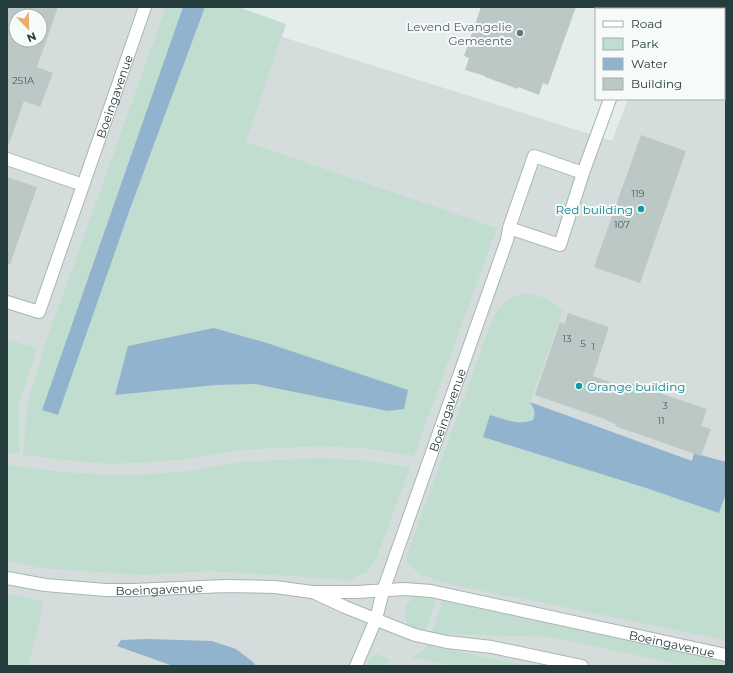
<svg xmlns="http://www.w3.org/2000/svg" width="733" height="673" viewBox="0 0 733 673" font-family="Montserrat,sans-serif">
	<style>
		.built { fill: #d4dddc; fill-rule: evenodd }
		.green { fill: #c0ddd0; fill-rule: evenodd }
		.water { fill: #92b3ce }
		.building { fill: #bbc8c6; fill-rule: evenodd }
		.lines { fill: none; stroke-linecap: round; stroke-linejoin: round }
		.minor-casing { stroke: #a8b5b4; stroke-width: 14 }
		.tertiary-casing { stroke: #a8b5b4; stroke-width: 14 }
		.minor { stroke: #fff; stroke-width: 12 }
		.tertiary { stroke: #fff; stroke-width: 12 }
		.worship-dot { fill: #6b7280; stroke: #f6faf9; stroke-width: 1.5 }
		.culture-dot { fill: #0f9aa8; stroke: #f6faf9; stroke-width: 1.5 }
		.labels { text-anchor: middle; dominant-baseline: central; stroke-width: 4; stroke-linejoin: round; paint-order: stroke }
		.number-label { font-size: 10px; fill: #4b6060 }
		.worship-label { font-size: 12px; fill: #5b616d; stroke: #f6faf9; text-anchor: end }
		.street-label { font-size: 12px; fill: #263d3e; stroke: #f6faf9 }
		.culture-label { font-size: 12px; fill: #0d838f; stroke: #f6faf9; text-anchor: end }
	</style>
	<rect width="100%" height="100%" fill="#e5edec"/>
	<!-- built -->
	<path class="built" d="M 7,7 L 187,7 L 612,141 L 628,99 L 724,99 L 724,9 L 663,9 L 663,7 L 726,7 L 726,666 L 7,666 ZM 16,16 L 40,16 L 40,40 L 16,40 Z"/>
	<!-- green -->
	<path class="green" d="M 166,7 L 183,7 L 42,410 L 58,414 L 130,209 L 205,7 L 239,7 L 286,24 L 246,142 L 497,228 L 414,456 L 371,449 L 321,446 L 240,450 L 188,459 L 152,462 L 109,464 L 64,460 L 23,455 L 27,406 L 45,345 ZM 214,328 L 267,343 L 407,390 L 404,409 L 388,411 L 255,384 L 216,385 L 115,395 Z
		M 526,293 L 545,298 L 563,310 L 530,402 C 534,409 536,412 533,420 C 519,426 504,419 490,415 L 646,488 L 719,513 L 726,494 L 726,640 L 453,585 L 422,575 L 408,565 L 406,557 L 487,334 L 497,310 L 510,298 Z
		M 7,339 L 37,349 L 19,404 L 19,454 L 7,452 Z
		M 321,458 L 369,461 L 410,468 L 376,559 L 367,572 L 349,580 L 210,571 L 142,575 L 39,568 L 7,560 L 7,465 L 63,472 L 108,475 L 125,475 L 153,474 L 190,471 L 241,462 Z
		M 7,594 L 43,601 L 41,616 L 28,666 L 7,666 Z
		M 417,597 L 424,597 L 436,600 L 425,631 C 421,630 416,630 412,628 C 405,623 402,612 407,604 C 409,601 413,599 417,597 Z
		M 443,601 L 726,662 L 726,666 L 686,666 L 550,637 L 445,634 L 432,633 Z
		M 427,645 L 528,666 L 452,666 L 411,657 L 424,651 Z
		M 376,654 L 377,654 L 390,660 L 383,666 L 367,666 L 369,660 Z"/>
	<!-- water -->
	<path class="water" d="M 183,7 L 205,7 L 130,209 L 58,415 L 42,410 Z
		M 214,328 L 267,343 L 408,390 L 404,409 L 388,411 L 255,384 L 216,385 L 115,395 L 128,346 Z
		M 530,402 L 692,461 L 694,453 L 722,461 L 726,461 L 726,494 L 719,513 L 646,488 L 483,437 L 490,415 C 504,419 519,426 533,420 C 536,412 534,409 530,402 Z
		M 148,639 L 212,641 L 236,649 L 253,662 L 256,666 L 173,666 L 117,646 L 121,640 Z"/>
	<!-- building -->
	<path class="building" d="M 7,7 L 58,7 L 37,67 L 53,73 L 48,86 L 40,107 L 24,101 L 9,144 L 7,143 ZM 16,16 L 40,16 L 40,40 L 16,40 Z
		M 481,7 L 576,7 L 548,85 L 543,83 L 539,95 L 518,87 L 518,89 L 485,77 L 485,76 L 465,70 L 469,58 L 464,56 Z
		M 641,135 L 686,151 L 640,283 L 594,267 Z
		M 7,177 L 37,187 L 10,264 L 7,264 Z
		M 568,313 L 609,327 L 593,376 L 628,389 L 630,383 L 707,409 L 701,426 L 711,429 L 701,456 L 615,426 L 616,424 L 607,421 L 607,420 L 535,395 L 560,322 L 565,324 Z"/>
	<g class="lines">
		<!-- minor casing -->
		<g class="minor-casing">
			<g id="minor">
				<path d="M 648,9 L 649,7"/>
				<path d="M 7,159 L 83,185"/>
				<path d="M 509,228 L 560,245 L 583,173"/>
				<path id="s1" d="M 7,302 L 39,312 L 145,7"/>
				<path id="s2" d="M 356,666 L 376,619 L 383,591 L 507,240 L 509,228 L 534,156 L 583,173 L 610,99"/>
			</g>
		</g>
		<!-- tertiary casing -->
		<g class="tertiary-casing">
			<g id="tertiary">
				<path id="s3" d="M 7,578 L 45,585 L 106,590 L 134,590 L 225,586 L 275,587 L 312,592 L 357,592 L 404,589 L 431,591 L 726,655"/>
				<path d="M 315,593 L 345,607 L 402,630 L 415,635 L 447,642 L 492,647 L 582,666"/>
			</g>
		</g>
		<!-- minor -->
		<use href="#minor" class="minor"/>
		<!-- tertiary -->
		<use href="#tertiary" class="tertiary"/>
	</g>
	<!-- markers -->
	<circle class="worship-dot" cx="520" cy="33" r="4"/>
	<g class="culture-dot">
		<circle cx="641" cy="209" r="4"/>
		<circle cx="579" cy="386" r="4"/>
	</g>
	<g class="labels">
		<!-- number labels -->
		<g class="number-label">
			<text x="23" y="80">251A</text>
			<text x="638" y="193">119</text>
			<text x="622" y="224">107</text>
			<text x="567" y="338">13</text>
			<text x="583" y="343">5</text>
			<text x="593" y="346">1</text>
			<text x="665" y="405">3</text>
			<text x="661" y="420">11</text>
		</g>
		<!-- worship labels -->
		<g class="worship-label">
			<text x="512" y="26">Levend Evangelie<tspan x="512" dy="14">Gemeente</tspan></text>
		</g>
		<!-- street labels -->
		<g class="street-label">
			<text stroke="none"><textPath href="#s1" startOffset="262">Boeingavenue</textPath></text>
			<text stroke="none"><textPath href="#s2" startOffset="272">Boeingavenue</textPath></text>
			<text stroke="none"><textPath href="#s3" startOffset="153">Boeingavenue</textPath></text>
			<text stroke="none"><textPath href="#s3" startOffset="672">Boeingavenue</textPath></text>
		</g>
		<!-- culture labels -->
		<g class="culture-label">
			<text x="633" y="209">Red building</text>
			<text x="587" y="386" text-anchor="start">Orange building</text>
		</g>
	</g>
	<!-- border -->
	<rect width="733" height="673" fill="none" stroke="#263d3e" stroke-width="16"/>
	<!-- legend -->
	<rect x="595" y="8" width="130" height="92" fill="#f6faf9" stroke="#a3aeae"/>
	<rect x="603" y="21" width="20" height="6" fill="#ffffff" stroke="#a3aeae"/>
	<text x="631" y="28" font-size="12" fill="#263d3e">Road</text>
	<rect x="603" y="38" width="20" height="12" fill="#c0ddd0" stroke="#a3aeae"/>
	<text x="631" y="48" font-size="12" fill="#263d3e">Park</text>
	<rect x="603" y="58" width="20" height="12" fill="#92b3ce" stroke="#a3aeae"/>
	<text x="631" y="68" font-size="12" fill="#263d3e">Water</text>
	<rect x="603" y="78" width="20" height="12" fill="#bbc8c6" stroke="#a3aeae"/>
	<text x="631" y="88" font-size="12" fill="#263d3e">Building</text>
	<!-- north arrow -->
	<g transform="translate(28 28) rotate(158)"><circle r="19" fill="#f6faf9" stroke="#a3aeae"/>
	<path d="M0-3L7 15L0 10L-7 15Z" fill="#e8ae69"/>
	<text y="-6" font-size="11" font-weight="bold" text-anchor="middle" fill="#263d3e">N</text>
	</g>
</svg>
